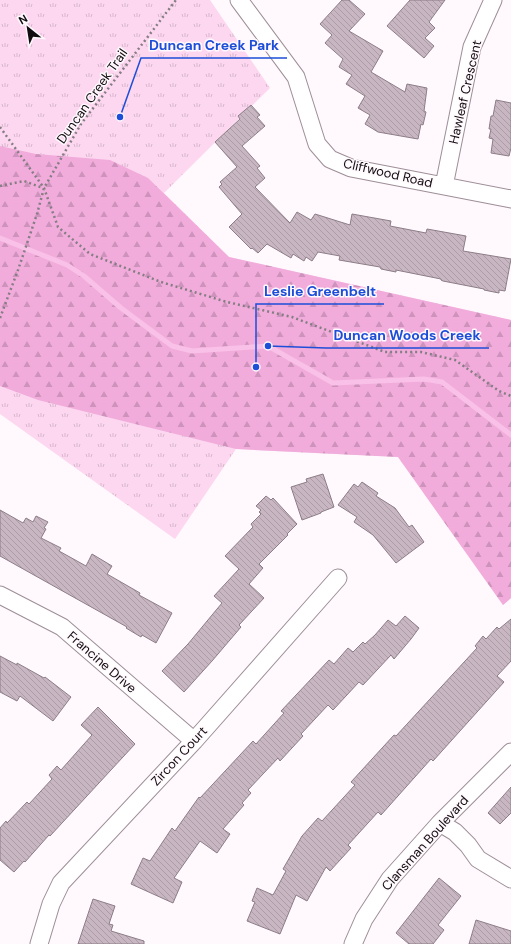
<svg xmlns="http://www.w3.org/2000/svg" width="511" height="944" viewBox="0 0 511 944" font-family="'DM Sans',sans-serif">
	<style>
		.grass { fill: url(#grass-tufts) }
		.forest { fill: url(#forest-firs) }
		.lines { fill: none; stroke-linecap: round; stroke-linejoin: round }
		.stream { stroke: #f9c1e7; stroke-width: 5 }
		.building { fill: url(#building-back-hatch); stroke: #8c7d87 }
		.street-casing { stroke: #9e8e98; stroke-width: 19 }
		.path { stroke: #847e82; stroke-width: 2.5; stroke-dasharray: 2 3; stroke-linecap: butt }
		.street { stroke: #fff; stroke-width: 17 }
		.labels { text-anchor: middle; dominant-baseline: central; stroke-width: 3; stroke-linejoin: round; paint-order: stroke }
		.street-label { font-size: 13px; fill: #110c10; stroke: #fff8fc }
		.leader { fill: none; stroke: #1d4ed8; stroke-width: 1.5 }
		.callout-dot { fill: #1d4ed8; stroke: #fff8fc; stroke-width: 1.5 }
		.callout-label { font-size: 14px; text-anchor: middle; font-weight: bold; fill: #1d4ed8; stroke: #fff8fc; stroke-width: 3; stroke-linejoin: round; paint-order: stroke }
	</style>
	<defs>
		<pattern id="grass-tufts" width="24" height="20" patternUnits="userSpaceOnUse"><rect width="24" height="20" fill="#fdd7f0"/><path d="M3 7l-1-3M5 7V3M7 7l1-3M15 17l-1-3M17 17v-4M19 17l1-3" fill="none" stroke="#d8b7cd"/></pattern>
		<pattern id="forest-firs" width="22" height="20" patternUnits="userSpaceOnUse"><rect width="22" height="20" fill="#f1acdc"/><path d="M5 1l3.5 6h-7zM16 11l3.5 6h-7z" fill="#ce93bc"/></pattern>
		<pattern id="building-back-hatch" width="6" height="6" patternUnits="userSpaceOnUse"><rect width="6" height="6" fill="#c8b7c2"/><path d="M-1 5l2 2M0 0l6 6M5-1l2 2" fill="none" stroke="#ab9ca6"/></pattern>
	</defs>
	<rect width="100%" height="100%" fill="#fff8fc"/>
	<!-- grass -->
	<path class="grass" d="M 0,0 L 210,0 L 270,88 L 164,193 L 229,257 L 511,320 L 511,598 L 503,605 L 398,457 L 236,449 L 175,539 L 0,414 Z"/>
	<!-- forest -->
	<path class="forest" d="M 0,146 L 36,154 L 110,160 L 148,178 L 229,257 L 511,320 L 511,598 L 503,605 L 398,457 L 236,449 L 38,400 L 0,386 Z"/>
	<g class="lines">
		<!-- stream -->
		<path class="stream" d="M 0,238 L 67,265 L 84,276 L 121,308 L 172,346 L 192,351 L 268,346 L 333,383 L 424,379 L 442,382 L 511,435"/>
	</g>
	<!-- building -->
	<path class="building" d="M 342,0 L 349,0 L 365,14 L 349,31 L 383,51 L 371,72 L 405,92 L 407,84 L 427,88 L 424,111 L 426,112 L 423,125 L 421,124 L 418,139 L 378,132 L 365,124 L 370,115 L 358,108 L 365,96 L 346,84 L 352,75 L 339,67 L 343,59 L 325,43 L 332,35 L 320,24 Z
		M 410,0 L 445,0 L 429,22 L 435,28 L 425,38 L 434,46 L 424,58 L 387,26 Z
		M 496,100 L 511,103 L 511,148 L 509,156 L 491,153 L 493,139 L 489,138 L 491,129 L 489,129 L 491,116 L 493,116 Z
		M 251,105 L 260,115 L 257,117 L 265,126 L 242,146 L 260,166 L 257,168 L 265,178 L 255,187 L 290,223 L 297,212 L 311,220 L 315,214 L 350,225 L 352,214 L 391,221 L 390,226 L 426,233 L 427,229 L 466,236 L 463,251 L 511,259 L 505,291 L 499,290 L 499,293 L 484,290 L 484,289 L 443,281 L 441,280 L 441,279 L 396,270 L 396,272 L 381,269 L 380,267 L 339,260 L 340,256 L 318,252 L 312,261 L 306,257 L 304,261 L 293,254 L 291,258 L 267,244 L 258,253 L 252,248 L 251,249 L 229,227 L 242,214 L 219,187 L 222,184 L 220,182 L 237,167 L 215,142 L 240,119 L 238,116 Z
		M 323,474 L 334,507 L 321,512 L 321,513 L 302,520 L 291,487 L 307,482 L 306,479 Z
		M 362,482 L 378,493 L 376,496 L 395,508 L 409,527 L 412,525 L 424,542 L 396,563 L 373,535 L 354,522 L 357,517 L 338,505 L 354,484 L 358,487 Z
		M 266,496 L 271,500 L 273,498 L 297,524 L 287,534 L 288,535 L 259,564 L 263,568 L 249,584 L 264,598 L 239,625 L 241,627 L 212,661 L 184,692 L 162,671 L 188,644 L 222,603 L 214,596 L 239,569 L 225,556 L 253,527 L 251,524 L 261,514 L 259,512 L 261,510 L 256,506 Z
		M 0,510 L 23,523 L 26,518 L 33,522 L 36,516 L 48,522 L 44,528 L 46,529 L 41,538 L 61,548 L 59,551 L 86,566 L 92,554 L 112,566 L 107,574 L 140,593 L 139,595 L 172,613 L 156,643 L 142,635 L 141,637 L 126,628 L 127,627 L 0,556 Z
		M 405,616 L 419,628 L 411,639 L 394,659 L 391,655 L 363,685 L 359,682 L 333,710 L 328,705 L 301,734 L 303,736 L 280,761 L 278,758 L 248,790 L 251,793 L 242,803 L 244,805 L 223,829 L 230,834 L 217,853 L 200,841 L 174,878 L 182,882 L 173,903 L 131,884 L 143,858 L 150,861 L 172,828 L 175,831 L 199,797 L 200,798 L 253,741 L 256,744 L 284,713 L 281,711 L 329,660 L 334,664 L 348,648 L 353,652 L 363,642 L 365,644 L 375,635 L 388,620 L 396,626 Z
		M 511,619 L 511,661 L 497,676 L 504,682 L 433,761 L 431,759 L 381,815 L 378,812 L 348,845 L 351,848 L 330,871 L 326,867 L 307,901 L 296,895 L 280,934 L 247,921 L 255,902 L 252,901 L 257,888 L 273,895 L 286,871 L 283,869 L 302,836 L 318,818 L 322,821 L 355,785 L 351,782 L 394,735 L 396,736 L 477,648 L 475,646 L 483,636 L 486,639 L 497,627 L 499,629 Z
		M 0,656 L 17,665 L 17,663 L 44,678 L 45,677 L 71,697 L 53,721 L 20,696 L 17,701 L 0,692 Z
		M 98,707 L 135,744 L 50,836 L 49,835 L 25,862 L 24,861 L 14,872 L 0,860 L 0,828 L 6,821 L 7,823 L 27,802 L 29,804 L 52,779 L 49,775 L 57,766 L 61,770 L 92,735 L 81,725 Z
		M 511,787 L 511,813 L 500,824 L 488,813 Z
		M 439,878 L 461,896 L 438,925 L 444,930 L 433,944 L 409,944 L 396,933 Z
		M 93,899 L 115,906 L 109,924 L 113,925 L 111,931 L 144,941 L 144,944 L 78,944 Z
		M 476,920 L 511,931 L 511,944 L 469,944 Z"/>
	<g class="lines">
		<!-- street casing -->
		<g class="street-casing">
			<path id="street" d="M 239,0 L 296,77 L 317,144 L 330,159 L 351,168 L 511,199
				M 444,186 L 472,47 L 493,0
				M 0,595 L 62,627 L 194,741
				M 440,823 L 455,832 L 468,845 L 478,859 L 511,879
				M 39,944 L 51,904 L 61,883 L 194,741 L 338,578
				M 353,944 L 364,919 L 390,879 L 440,823 L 511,752"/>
		</g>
		<!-- path -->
		<path class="path" d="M 0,127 L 44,188 L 58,227 L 90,254 L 161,282 L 227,302 L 292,317 L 385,352 L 421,352 L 455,360 L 499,391 L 511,396
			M 0,186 L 24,181 L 43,188
			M 0,318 L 18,270 L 37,214 L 44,188 L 81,124 L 176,0"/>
		<!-- street -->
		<use href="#street" class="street"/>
	</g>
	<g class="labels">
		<!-- street labels -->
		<g class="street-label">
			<text transform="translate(465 92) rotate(-77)">Hawleaf Crescent</text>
			<text transform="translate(92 96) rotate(-55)">Duncan Creek Trail</text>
			<text transform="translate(388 173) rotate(13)">Cliffwood Road</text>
			<text transform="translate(102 662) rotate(41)">Francine Drive</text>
			<text transform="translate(179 756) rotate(-47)">Zircon Court</text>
			<text transform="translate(425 843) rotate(-48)">Clansman Boulevard</text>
		</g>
	</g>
	<!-- callouts -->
	<path class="leader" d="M120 117L141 58H287M256 367L256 304H384M268 346L326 348H489"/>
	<g class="callout-dot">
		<circle cx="120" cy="117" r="4"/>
		<circle cx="256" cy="367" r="4"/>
		<circle cx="268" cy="346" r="4"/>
	</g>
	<g class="callout-label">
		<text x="214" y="50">Duncan Creek Park</text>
		<text x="320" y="296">Leslie Greenbelt</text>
		<text x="407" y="340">Duncan Woods Creek</text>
	</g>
	<!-- north arrow -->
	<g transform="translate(28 28) rotate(330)" stroke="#fff8fc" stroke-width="3" paint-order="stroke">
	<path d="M0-3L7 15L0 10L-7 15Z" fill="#110c10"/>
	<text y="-6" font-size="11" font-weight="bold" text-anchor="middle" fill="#110c10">N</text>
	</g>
</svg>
